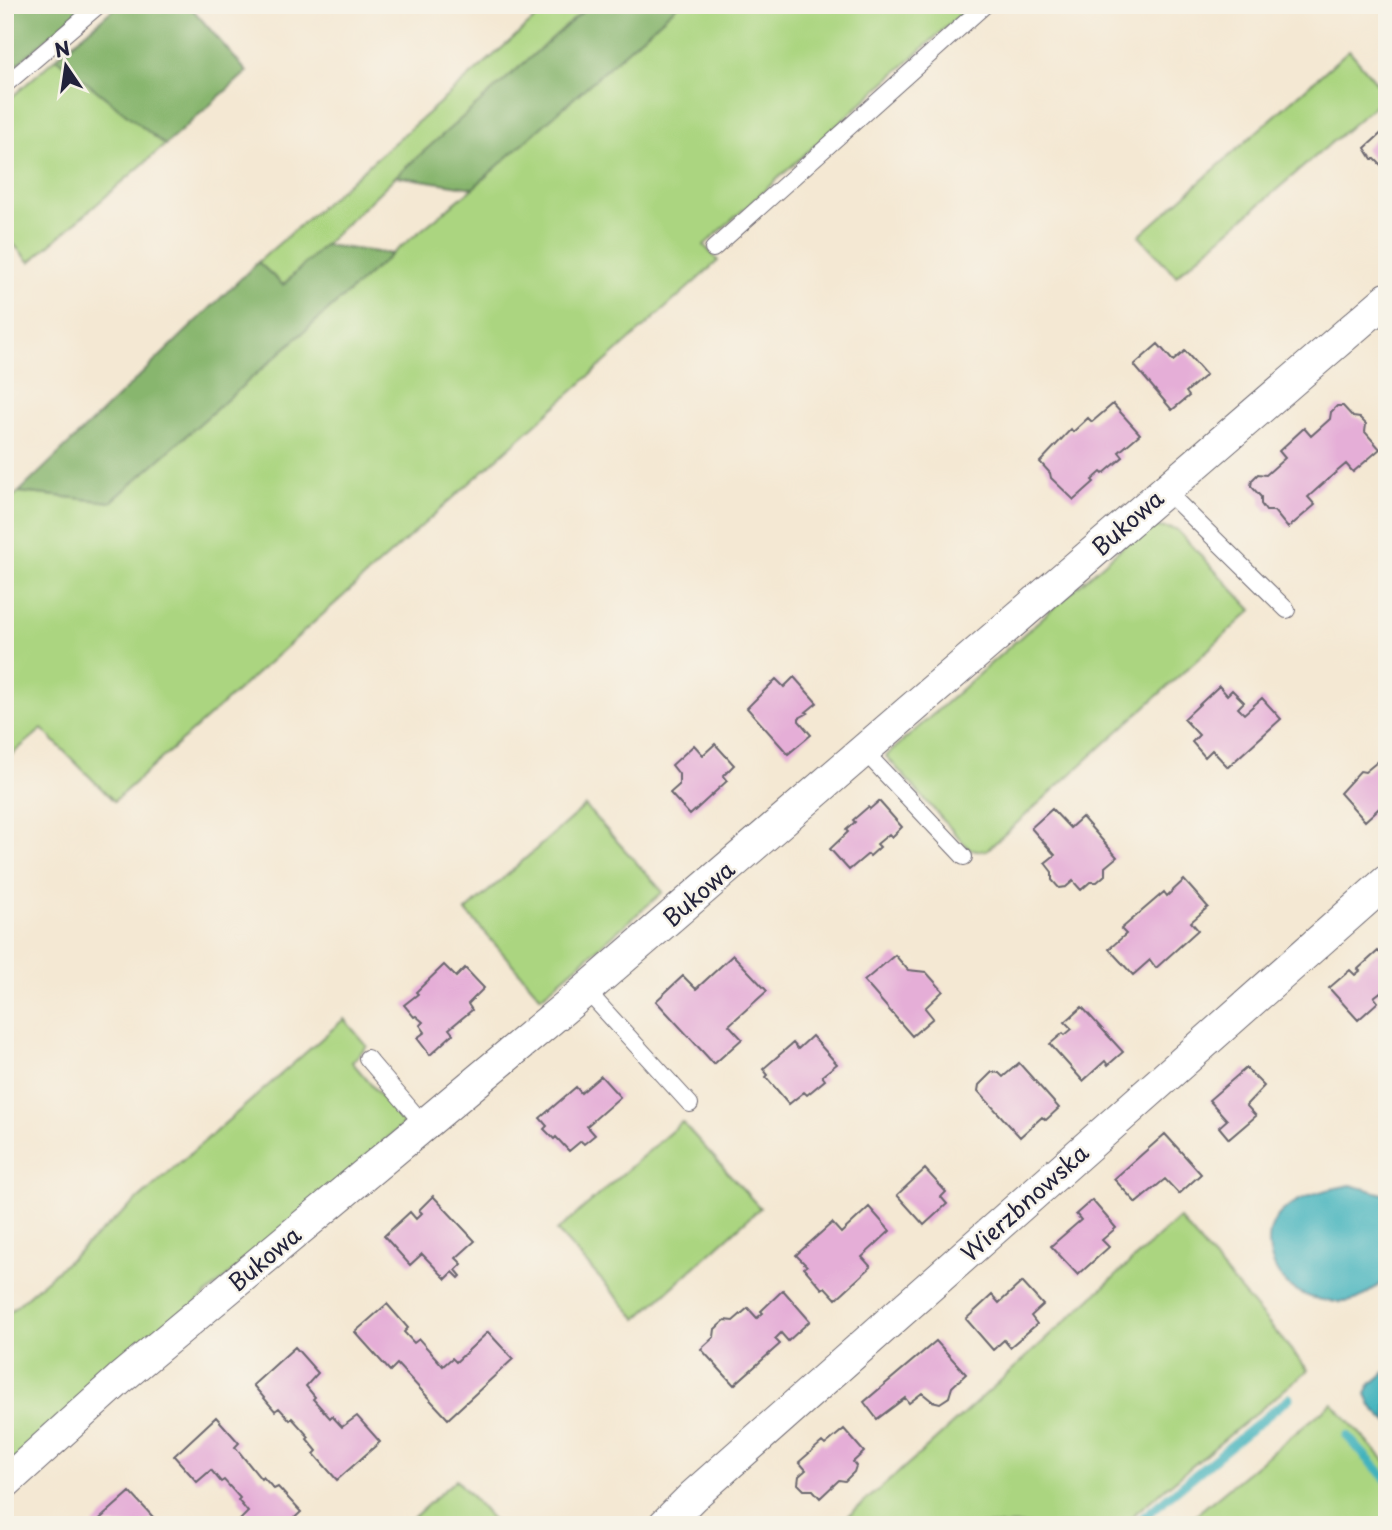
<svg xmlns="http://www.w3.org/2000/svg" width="1392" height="1530" viewBox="0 0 1392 1530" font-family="'Playpen Sans',sans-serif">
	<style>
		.green { fill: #abd580; stroke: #667c5e; stroke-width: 2 }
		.forest { fill: #88b66e; stroke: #556c54; stroke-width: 2 }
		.water { fill: #43b3bd; stroke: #326a7c; stroke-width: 2 }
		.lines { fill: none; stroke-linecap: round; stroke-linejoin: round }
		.stream { stroke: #43b3bd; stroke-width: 9 }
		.building { fill: #e5aed7 }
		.service-casing { stroke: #6c6770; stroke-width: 18 }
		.minor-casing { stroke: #6c6770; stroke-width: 34 }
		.service { stroke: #fff; stroke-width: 16 }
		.minor { stroke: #fff; stroke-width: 32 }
		.labels { text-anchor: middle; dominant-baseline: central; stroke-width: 5; stroke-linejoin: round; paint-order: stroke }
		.street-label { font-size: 23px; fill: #22223b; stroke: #f7f3e8 }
	</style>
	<rect width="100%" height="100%" fill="#f7f3e8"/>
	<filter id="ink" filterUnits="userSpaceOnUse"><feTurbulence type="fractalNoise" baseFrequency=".0143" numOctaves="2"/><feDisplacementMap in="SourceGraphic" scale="14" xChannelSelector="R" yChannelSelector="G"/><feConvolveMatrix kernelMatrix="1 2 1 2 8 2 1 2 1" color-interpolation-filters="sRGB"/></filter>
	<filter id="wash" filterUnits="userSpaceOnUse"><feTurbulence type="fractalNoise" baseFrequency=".00686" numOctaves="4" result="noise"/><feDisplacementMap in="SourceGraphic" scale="28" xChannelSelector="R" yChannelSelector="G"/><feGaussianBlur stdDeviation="1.57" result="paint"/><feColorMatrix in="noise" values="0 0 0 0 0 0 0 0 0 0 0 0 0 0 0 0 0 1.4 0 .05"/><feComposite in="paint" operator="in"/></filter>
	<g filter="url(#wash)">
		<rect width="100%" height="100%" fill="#f4e8d3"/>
		<!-- green -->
		<path class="green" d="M 551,5 L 590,5 L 396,176 L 283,285 L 258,262 Z
			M 678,5 L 971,5 L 704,245 L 718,261 L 114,801 L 42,729 L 5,760 L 5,503 L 19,492 L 111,502 L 392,254 L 473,188 Z
			M 1349,50 L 1387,95 L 1176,276 L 1139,236 Z
			M 56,58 L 165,145 L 30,262 L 5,235 L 5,103 Z
			M 1146,526 L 1176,529 L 1252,610 L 986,851 L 969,849 L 886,756 Z
			M 585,806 L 663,892 L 541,997 L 466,911 Z
			M 344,1019 L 367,1046 L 352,1062 L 404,1124 L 5,1468 L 5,1316 Z
			M 682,1122 L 760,1208 L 637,1319 L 557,1231 Z
			M 1179,1218 L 1308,1370 L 1121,1525 L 838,1525 L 923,1451 Z
			M 1332,1403 L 1387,1463 L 1387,1525 L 1183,1525 Z
			M 456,1479 L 497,1525 L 405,1525 L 453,1482 Z"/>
		<!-- forest -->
		<path class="forest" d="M 5,5 L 85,5 L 5,75 Z
			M 118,5 L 189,5 L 247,72 L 165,145 L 56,58 Z
			M 590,5 L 678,5 L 473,188 L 396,176 Z
			M 324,245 L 392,254 L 111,502 L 19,492 L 258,262 L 283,285 Z"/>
		<!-- water -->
		<path class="water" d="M 1351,1185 L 1387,1195 L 1387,1280 C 1376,1285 1366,1297 1355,1300 C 1337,1306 1302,1298 1288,1285 C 1267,1265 1260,1229 1285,1209 C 1304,1194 1328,1189 1351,1185 Z
			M 1387,1370 L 1387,1422 L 1371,1406 L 1366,1394 L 1371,1384 Z"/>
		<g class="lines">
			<!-- stream -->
			<path class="stream" d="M 1347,1436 L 1387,1480
				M 1134,1525 L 1289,1398"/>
		</g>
		<g id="blocks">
			<!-- building -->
			<path class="building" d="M 1387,128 L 1387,171 L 1375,159 L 1372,159 L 1365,148 Z
				M 1158,344 L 1173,361 L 1185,351 L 1206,375 L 1186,392 L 1189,396 L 1172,410 L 1134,365 Z
				M 1113,404 L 1140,434 L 1119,452 L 1123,457 L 1103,474 L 1101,472 L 1092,480 L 1094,482 L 1074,500 L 1051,478 L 1050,473 L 1040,462 L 1071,429 L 1073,432 L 1088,418 L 1092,422 Z
				M 1337,406 L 1343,406 L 1353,417 L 1360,418 L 1366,424 L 1365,432 L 1380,449 L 1353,472 L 1346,464 L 1327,480 L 1308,497 L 1315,505 L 1288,528 L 1274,511 L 1266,511 L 1261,504 L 1261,497 L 1251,486 L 1252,480 L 1258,474 L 1266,475 L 1285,458 L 1279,451 L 1304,428 L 1311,436 L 1330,419 L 1331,412 Z
				M 794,677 L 817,703 L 806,712 L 808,713 L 799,718 L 799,721 L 811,735 L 788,754 L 747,708 L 776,679 L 784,687 Z
				M 1219,686 L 1227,695 L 1232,690 L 1244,702 L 1238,708 L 1244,714 L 1262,698 L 1281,719 L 1228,767 L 1212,750 L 1205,757 L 1192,742 L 1199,735 L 1184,719 Z
				M 715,744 L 734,765 L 723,776 L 727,781 L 690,815 L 670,793 L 679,785 L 679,774 L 672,765 L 694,745 L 703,755 Z
				M 1387,754 L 1387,801 L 1365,821 L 1340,793 L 1360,771 L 1365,772 Z
				M 879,801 L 902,827 L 892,837 L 889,834 L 877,844 L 880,847 L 870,856 L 868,854 L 849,870 L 830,849 L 848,832 L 846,830 L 855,822 L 853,820 L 868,807 L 870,809 Z
				M 1052,809 L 1070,828 L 1082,817 L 1117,857 L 1105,867 L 1105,875 L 1097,882 L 1090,882 L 1081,890 L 1073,881 L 1066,887 L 1059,888 L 1052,880 L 1052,872 L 1045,863 L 1055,855 L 1031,828 Z
				M 1184,880 L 1208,907 L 1191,922 L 1198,930 L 1156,968 L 1150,960 L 1133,975 L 1109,949 L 1126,934 L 1121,929 L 1164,892 L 1167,896 Z
				M 1378,951 L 1387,960 L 1387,987 L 1374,997 L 1378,1002 L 1358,1020 L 1329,988 L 1350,970 L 1355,975 L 1360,971 L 1358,969 Z
				M 733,955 L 767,991 L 729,1025 L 742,1039 L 714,1064 L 656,1001 L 683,976 L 696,989 Z
				M 895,955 L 908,970 L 926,972 L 943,991 L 925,1008 L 933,1018 L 912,1036 L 864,981 Z
				M 444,965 L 456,977 L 465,968 L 484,988 L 468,1004 L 472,1010 L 449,1029 L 453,1034 L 430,1055 L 417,1038 L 425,1032 L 420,1025 L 423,1022 L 416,1016 L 414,1017 L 404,1005 L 418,994 L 416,992 Z
				M 1082,1007 L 1123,1052 L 1108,1065 L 1105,1061 L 1083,1081 L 1050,1044 L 1063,1033 L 1065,1035 L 1072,1029 L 1065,1022 Z
				M 812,1036 L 837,1064 L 822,1076 L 825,1080 L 807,1095 L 804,1092 L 789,1104 L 766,1077 L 768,1075 L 763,1069 L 793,1043 L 798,1049 Z
				M 1019,1063 L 1059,1108 L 1046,1120 L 1042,1117 L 1020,1137 L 978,1091 L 979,1085 L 992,1072 L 999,1073 L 1003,1077 Z
				M 1246,1068 L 1264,1086 L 1246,1105 L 1256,1116 L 1229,1139 L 1219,1127 L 1227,1120 L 1209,1100 Z
				M 601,1076 L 620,1097 L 587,1126 L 595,1135 L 584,1144 L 581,1141 L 569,1151 L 556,1137 L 554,1139 L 544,1129 L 547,1126 L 540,1118 L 576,1087 L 581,1093 Z
				M 1165,1134 L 1201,1174 L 1179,1194 L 1165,1179 L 1136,1203 L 1114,1179 Z
				M 925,1169 L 946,1192 L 941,1197 L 947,1204 L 924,1225 L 897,1195 Z
				M 433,1196 L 475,1241 L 456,1258 L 462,1264 L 456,1270 L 461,1276 L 459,1278 L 453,1272 L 446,1279 L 422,1254 L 410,1265 L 384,1236 L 410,1212 L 416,1219 L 422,1213 L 419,1210 Z
				M 1092,1200 L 1116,1228 L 1102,1240 L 1109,1247 L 1078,1275 L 1051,1246 L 1081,1220 L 1076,1214 Z
				M 869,1207 L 890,1231 L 862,1257 L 871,1267 L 836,1299 L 825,1287 L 822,1289 L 804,1268 L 807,1266 L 796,1255 L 832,1223 L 841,1233 Z
				M 1022,1282 L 1043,1305 L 1031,1316 L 1037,1324 L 1010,1347 L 1004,1340 L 993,1350 L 966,1319 L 992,1295 L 999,1303 Z
				M 783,1290 L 810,1321 L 788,1341 L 781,1333 L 775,1339 L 780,1344 L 734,1385 L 701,1349 L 714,1337 L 715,1329 L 725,1320 L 733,1321 L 748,1308 L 757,1318 L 763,1313 L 761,1311 Z
				M 387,1304 L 408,1328 L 404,1332 L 414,1343 L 419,1339 L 443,1366 L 452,1358 L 456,1362 L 488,1332 L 513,1359 L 448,1419 L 397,1364 L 390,1371 L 355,1332 Z
				M 936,1341 L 966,1374 L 952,1387 L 949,1397 L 940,1403 L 932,1401 L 922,1393 L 909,1403 L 905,1398 L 877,1419 L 864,1402 Z
				M 295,1347 L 318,1373 L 306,1386 L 315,1397 L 313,1399 L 330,1418 L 332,1416 L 342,1427 L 357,1416 L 380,1442 L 337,1480 L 314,1454 L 317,1451 L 307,1439 L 309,1437 L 292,1418 L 290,1420 L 279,1408 L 275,1411 L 253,1385 Z
				M 216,1417 L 239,1443 L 235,1447 L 261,1479 L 263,1477 L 274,1489 L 278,1487 L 301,1512 L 287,1525 L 235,1525 L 248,1512 L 238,1500 L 240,1498 L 224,1480 L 221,1482 L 211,1470 L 197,1482 L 174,1456 Z
				M 844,1429 L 864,1452 L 853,1462 L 856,1466 L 854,1472 L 845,1481 L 839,1480 L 820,1498 L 813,1490 L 804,1490 L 798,1484 L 799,1476 L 806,1470 L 799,1462 L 822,1442 L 825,1445 Z
				M 130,1492 L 153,1517 L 144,1525 L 93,1525 Z"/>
		</g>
	</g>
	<g filter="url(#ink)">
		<use href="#blocks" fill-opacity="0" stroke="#6c6770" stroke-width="2"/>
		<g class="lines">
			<!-- service casing -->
			<g class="service-casing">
				<path id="service" d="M 5,85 L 99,5
					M 713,249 L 985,5
					M 1165,490 L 1287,610
					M 863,750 L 964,857
					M 586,990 L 690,1104
					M 367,1058 L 425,1126"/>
			</g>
			<!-- minor casing -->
			<g class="minor-casing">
				<path id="minor" d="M 5,1483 L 121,1378 L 586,990 L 1387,299
					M 664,1525 L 693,1496 L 1387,881"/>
			</g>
			<!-- service -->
			<use href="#service" class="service"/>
			<!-- minor -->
			<use href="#minor" class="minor"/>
		</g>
	</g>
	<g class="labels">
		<!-- street labels -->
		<g class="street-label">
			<text transform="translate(1127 522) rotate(-41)">Bukowa</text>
			<text transform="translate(698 893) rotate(-41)">Bukowa</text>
			<text transform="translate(1024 1202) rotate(-42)">Wierzbnowska</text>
			<text transform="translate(264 1258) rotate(-40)">Bukowa</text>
		</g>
	</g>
	<!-- margin -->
	<rect width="1392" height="1530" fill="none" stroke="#f7f3e8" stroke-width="28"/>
	<!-- north arrow -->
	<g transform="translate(66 66) rotate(347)" stroke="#f7f3e8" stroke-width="5" paint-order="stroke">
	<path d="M0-5L12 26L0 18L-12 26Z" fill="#22223b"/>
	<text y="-10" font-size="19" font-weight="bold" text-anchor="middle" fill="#22223b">N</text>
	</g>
</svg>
